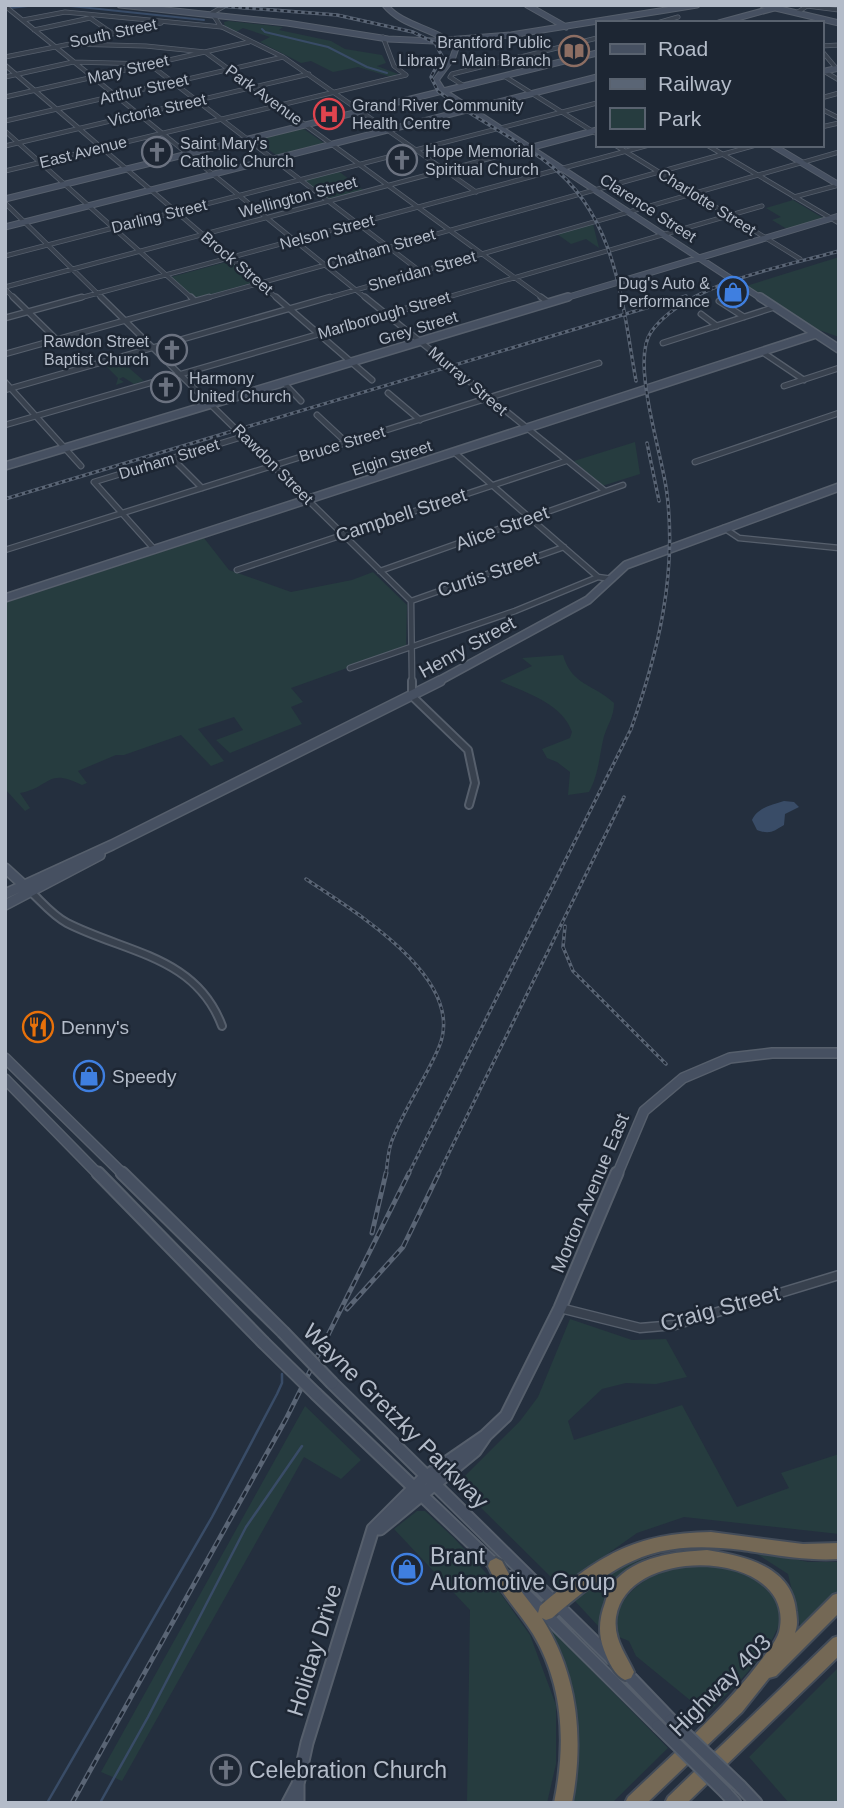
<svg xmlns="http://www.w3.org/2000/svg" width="844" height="1808" viewBox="0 0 844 1808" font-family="Helvetica,sans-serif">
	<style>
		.green { fill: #263c3f }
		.water { fill: #394c67 }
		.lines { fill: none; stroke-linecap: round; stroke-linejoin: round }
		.stream-far1 { stroke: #394c67; stroke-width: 2 }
		.stream { stroke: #394c67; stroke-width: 2.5 }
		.street-far3-casing { stroke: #565f6c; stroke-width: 5 }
		.street-far2-casing { stroke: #565f6c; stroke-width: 7 }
		.street-far1-casing { stroke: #565f6c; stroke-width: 10 }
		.street-casing { stroke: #565f6c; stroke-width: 11 }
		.secondary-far3-casing { stroke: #565f6c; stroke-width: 7 }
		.secondary-far2-casing { stroke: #565f6c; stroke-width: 10 }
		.secondary-far1-casing { stroke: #565f6c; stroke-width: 12 }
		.secondary-casing { stroke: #565f6c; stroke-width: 15 }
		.highway-casing { stroke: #434c59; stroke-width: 4 }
		.street-far3 { stroke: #38414e; stroke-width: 3.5 }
		.street-far2 { stroke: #38414e; stroke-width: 4.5 }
		.street-far1 { stroke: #38414e; stroke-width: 6 }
		.street { stroke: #38414e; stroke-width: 8 }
		.secondary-far3 { stroke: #465061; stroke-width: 5 }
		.secondary-far2 { stroke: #465061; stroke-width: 7 }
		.secondary-far1 { stroke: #465061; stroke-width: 9 }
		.secondary { stroke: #465061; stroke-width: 11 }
		.highway { fill: #746855; fill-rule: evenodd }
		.rail-far1-casing { stroke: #5a6575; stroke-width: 3.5 }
		.rail-casing { stroke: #5a6575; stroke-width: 5 }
		.rail-far1 { stroke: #1d2633; stroke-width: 2; stroke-dasharray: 3.5; stroke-linecap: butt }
		.rail { stroke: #1d2633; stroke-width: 2.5; stroke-dasharray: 7; stroke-linecap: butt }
		.secondary-bridge-casing { stroke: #565f6c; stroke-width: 15; stroke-linecap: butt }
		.secondary-bridge { stroke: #465061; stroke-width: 11 }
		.labels { text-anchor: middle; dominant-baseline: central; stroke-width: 5; stroke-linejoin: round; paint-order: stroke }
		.far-street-label { font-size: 16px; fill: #b4bcc9; stroke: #1d2633 }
		.far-poi-label { font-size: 16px; fill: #b4bcc9; stroke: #1d2633; text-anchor: start }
		.street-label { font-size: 19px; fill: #b4bcc9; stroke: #1d2633 }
		.poi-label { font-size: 19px; fill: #b4bcc9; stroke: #1d2633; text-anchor: start }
		.near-street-label { font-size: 23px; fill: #b4bcc9; stroke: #1d2633 }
		.near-poi-label { font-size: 23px; fill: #b4bcc9; stroke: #1d2633; text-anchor: start }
	</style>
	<rect width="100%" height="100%" fill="#242f3e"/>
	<!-- green -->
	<path class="green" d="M 229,21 L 283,27 L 279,30 L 331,41 L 345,49 L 382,55 L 386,63 L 377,66 L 398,74 L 391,77 L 358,67 L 333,72 L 311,61 L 301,63 L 260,42 L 270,37 L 243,28 L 236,32 L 225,28 L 224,22 Z
		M 301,127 L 324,143 L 276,155 L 254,139 Z
		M 337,170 L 366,192 L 329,201 L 301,179 Z
		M 793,200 L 823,218 L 787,229 L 772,220 L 781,217 L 766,208 Z
		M 593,224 L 599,248 L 586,239 L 571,244 L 557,234 Z
		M 839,257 L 839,337 L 819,330 L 746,286 Z
		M 230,261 L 255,282 L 195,299 L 171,277 Z
		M 120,360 L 144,381 L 134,384 L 123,377 L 119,379 L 124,382 L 116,385 L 118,378 L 104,364 Z
		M 635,442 L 640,474 L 602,486 L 574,461 Z
		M 204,538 L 229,570 L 291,592 L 352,580 L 373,572 L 407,605 L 406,647 L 291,688 L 303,702 L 291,707 L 302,724 L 230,753 L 216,740 L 243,730 L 234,717 L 198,729 L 224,761 L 211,766 L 181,735 L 124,755 L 116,755 L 78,771 L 87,783 L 82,785 C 47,767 51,787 20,793 L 30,808 L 25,811 L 5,789 L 5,603 Z
		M 563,655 C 572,686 594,684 614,703 C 614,716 608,724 604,736 C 599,756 599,774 589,792 L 568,795 L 570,772 L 557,762 L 547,758 L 542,749 L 570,738 L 572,732 C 562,703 526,693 500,681 L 532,666 L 522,658 Z
		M 570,1319 L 632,1340 L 666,1339 L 687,1377 L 656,1384 L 626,1383 L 602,1389 L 568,1421 L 574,1440 L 682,1405 L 737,1507 L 789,1488 L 781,1473 L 839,1454 L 839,1534 L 684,1517 L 637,1533 L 561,1587 L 457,1484 L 520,1421 L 538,1397 Z
		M 305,1406 L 361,1460 L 341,1479 L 304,1457 L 122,1781 L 101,1772 Z
		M 417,1511 L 425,1511 L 454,1538 L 486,1573 L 530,1635 L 556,1705 L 556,1764 L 547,1803 L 467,1803 L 470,1610 L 394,1529 Z
		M 660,1550 C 623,1571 606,1585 600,1628 L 574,1600 L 623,1562 Z
		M 751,1550 L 808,1562 L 839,1562 L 839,1593 L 801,1628 L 788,1574 Z
		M 725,1564 C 735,1567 747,1569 756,1574 C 826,1608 735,1684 707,1714 L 636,1656 L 629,1641 L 619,1637 C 606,1600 649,1572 680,1566 C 694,1563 711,1565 725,1564 Z
		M 538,1616 L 668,1748 L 612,1803 L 570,1803 L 578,1739 L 569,1687 Z
		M 839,1667 L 839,1803 L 789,1803 L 749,1757 Z"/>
	<!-- water -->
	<path class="water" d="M 784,801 L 794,802 L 799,807 L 785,814 L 784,825 C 774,831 770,835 757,830 L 752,820 C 758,807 772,805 784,801 Z"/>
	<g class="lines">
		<!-- stream-far1 -->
		<path class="stream-far1" d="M 61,5 L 204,20
			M 10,8 L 37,5
			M 262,29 L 265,32 L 328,47 L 367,67 L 387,73"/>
		<!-- stream -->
		<path class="stream" d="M 47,1803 L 212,1517 L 277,1394 L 282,1383 L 282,1374
			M 100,1803 L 148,1717 L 246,1527 L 302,1446"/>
		<!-- street-far3 casing -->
		<g class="street-far3-casing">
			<path id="street-far3" d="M 5,6 L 367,299
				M 798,12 L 807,6 L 839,10
				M 23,20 L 65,12 L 222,27 L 283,57 L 476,192
				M 657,23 L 678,17
				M 221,27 L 212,13 L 226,5
				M 34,30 L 90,18 L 112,33
				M 383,37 L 394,66 L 406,75
				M 76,42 L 161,23
				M 821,46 L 839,45
				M 821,50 L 836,68
				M 5,57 L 70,44 L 146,46 L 205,52 L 544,299
				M 519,57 L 537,68
				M 5,65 L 278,299
				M 822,70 L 839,80
				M 504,76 L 597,134
				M 5,77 L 73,62 L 149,64 L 421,272
				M 464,86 L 450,77 L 452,74 L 597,38
				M 5,97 L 249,42
				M 821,98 L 839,93
				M 821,109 L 839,118
				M 5,121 L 283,57
				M 821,127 L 839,123
				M 5,131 L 193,299
				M 615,145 L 800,259
				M 707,145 L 839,223
				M 5,146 L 309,74
				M 5,171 L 406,75
				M 794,197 L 839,185
				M 5,203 L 103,299
				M 5,256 L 597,103
				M 5,287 L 529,148
				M 5,289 L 15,299
				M 76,299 L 649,145
				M 203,299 L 756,145
				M 324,299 L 839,152
				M 441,299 L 762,206"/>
		</g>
		<!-- street-far2 casing -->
		<g class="street-far2-casing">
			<path id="street-far2" d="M 13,297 L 56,339
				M 101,297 L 411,601 L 412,682
				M 191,297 L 194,300
				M 276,297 L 372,380
				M 365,297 L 605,491
				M 541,297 L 548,302
				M 719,301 L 744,317
				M 701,314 L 717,326
				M 5,318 L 82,297
				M 663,343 L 775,307
				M 761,351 L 804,380
				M 5,354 L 209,297
				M 5,382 L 81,466
				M 284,383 L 301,401
				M 784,386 L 839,368
				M 5,390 L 330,297
				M 388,393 L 420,420
				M 317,415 L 346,442
				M 5,425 L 447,297
				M 454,452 L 598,577 L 612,579
				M 172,458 L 202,488
				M 695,462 L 839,413
				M 724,528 L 739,538 L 839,548
				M 5,550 L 599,363
				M 155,550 L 94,482 L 245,436
				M 237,570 L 566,461
				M 380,571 L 623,485
				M 411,601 L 564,547
				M 350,668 L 515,611 L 598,577"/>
		</g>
		<!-- street-far1 casing -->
		<g class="street-far1-casing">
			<path id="street-far1" d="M 412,681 L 412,696 L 468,750 L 475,783 L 469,805
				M 30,891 C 42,902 52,915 67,923 C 126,953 196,956 222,1026"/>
		</g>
		<!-- street casing -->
		<g class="street-casing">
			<path id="street" d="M 560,1308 L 640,1328 L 675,1325 L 839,1275"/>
		</g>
		<!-- secondary-far3 casing -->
		<g class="secondary-far3-casing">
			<path id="secondary-far3" d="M 120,5 L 287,23 L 388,39 L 434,41 L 511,35 L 697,5
				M 385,5 C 404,28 436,27 456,48 L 453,57 L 436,80 L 443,91 L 762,299
				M 527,5 L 566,27
				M 763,5 L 839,23
				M 719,23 L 774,8
				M 821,72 L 839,68
				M 772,145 L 839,185
				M 529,148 L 597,130
				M 5,199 L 597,53
				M 5,227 L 597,77
				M 562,299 L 839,216"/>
		</g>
		<!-- secondary-far2 casing -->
		<g class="secondary-far2-casing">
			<path id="secondary-far2" d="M 760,297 L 839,349
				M 5,466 L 568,297
				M 5,598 L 816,334
				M 437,682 L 588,600 L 626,565 L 839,487"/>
		</g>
		<!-- secondary-far1 casing -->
		<g class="secondary-far1-casing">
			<path id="secondary-far1" d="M 5,868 L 27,888
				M 5,894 L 112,845 L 440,681
				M 5,905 L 100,855
				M 5,1058 L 124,1175
				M 5,1079 L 99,1175
				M 617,1175 L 644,1111 L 683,1078 L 730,1058 L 772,1053 L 839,1053"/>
		</g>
		<!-- secondary casing -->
		<g class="secondary-casing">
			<path id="secondary" d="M 98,1173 L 263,1342
				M 122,1173 L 283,1332
				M 332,1383 L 612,1659
				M 316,1394 L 498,1568
				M 373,1529 L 380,1529 L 475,1451 L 486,1435 L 506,1416 L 560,1308 L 617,1173
				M 508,1577 L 658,1726
				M 624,1671 L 671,1720
				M 740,1786 L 756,1803
				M 726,1793 L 735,1803
				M 288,1803 L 297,1786
				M 298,1803 L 298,1784 L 307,1743 L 373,1529 L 424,1478 L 485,1436"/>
		</g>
		<!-- highway casing -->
		<g class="highway-casing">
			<path id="highway" d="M 711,1532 L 803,1544 L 839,1543 L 839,1559 C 806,1561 775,1555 742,1550 C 652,1539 619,1561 552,1618 L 546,1620 L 542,1618 C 578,1675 584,1738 572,1803 L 554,1803 C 566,1745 564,1686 533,1634 C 518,1610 499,1592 488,1566 L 490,1561 L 496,1558 L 502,1561 L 511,1578 L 538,1613 L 540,1606 C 598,1557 632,1533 711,1532 Z
				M 707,1550 C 744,1556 792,1566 796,1611 C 797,1619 798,1625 795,1633 L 833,1595 L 839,1593 L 839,1613 L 776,1676 L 769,1678 L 742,1712 L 647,1803 L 625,1803 L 628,1797 C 674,1753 723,1711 762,1659 C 768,1650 779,1639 780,1627 C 792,1550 628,1543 616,1617 C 613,1639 626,1654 634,1672 L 631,1678 L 625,1680 C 615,1676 608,1661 604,1650 C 598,1634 599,1619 605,1603 C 607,1597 609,1588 613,1583 C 636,1556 674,1552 707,1550 Z
				M 839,1636 L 839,1656 L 687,1803 L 665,1803 L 668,1797 L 833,1638 Z"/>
		</g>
		<!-- street-far3 -->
		<use href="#street-far3" class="street-far3"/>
		<!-- street-far2 -->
		<use href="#street-far2" class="street-far2"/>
		<!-- street-far1 -->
		<use href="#street-far1" class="street-far1"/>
		<!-- street -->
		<use href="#street" class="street"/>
		<!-- secondary-far3 -->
		<use href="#secondary-far3" class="secondary-far3"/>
		<!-- secondary-far2 -->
		<use href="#secondary-far2" class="secondary-far2"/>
		<!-- secondary-far1 -->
		<use href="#secondary-far1" class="secondary-far1"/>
		<!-- secondary -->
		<use href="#secondary" class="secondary"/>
		<!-- highway -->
		<use href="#highway" class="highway"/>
		<!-- rail-far1 casing -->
		<g class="rail-far1-casing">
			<path id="rail-far1" d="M 207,5 L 337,15 L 413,32 L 435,43 L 442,56 L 431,77 L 438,91 C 473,118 514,137 549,164 C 617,217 622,303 636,381
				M 647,443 L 659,501
				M 5,499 L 686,296
				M 306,879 C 353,911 468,978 439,1047 C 425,1080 403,1110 391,1143 C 388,1153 387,1165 386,1175
				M 565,926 L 563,947 L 573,971 L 666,1064
				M 408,1175 L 631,729 C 658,653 677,575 667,494 C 663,456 630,362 651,332 C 686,283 783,267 839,251
				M 438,1175 L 624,797"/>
		</g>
		<!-- rail casing -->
		<g class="rail-casing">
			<path id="rail" d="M 372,1233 L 386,1173
				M 347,1309 L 403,1247 L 439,1173
				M 72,1803 L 286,1419 L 409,1173"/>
		</g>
		<!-- rail-far1 -->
		<use href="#rail-far1" class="rail-far1"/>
		<!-- rail -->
		<use href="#rail" class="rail"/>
		<!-- secondary-bridge casing -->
		<g class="secondary-bridge-casing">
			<path id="secondary-bridge" d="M 283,1332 L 332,1383
				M 263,1342 L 316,1394
				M 671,1720 L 740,1786
				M 658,1726 L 726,1793"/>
		</g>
		<!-- secondary-bridge -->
		<use href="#secondary-bridge" class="secondary-bridge"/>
	</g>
	<!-- icons -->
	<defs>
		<g id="library-ring" transform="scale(1.575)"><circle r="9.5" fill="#1d2633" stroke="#8d6e63" stroke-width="1.5"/><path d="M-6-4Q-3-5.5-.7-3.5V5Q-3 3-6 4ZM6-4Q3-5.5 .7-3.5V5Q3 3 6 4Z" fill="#8d6e63"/></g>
		<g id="hospital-ring" transform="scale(1.575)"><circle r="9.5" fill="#1d2633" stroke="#e0444e" stroke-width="1.5"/><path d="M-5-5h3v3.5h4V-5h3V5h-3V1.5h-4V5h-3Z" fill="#e0444e"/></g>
		<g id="church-ring" transform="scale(1.575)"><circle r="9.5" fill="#1d2633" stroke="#6b7280" stroke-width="1.5"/><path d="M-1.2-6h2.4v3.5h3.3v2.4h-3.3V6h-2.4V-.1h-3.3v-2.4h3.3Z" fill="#6b7280"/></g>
		<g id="shop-ring" transform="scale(1.575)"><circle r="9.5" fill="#1d2633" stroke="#3f7fe0" stroke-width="1.5"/><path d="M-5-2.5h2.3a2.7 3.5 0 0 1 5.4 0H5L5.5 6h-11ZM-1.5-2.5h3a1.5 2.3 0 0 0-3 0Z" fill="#3f7fe0"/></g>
		<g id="restaurant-ring" transform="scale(1.575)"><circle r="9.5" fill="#1d2633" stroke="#e8710a" stroke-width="1.5"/><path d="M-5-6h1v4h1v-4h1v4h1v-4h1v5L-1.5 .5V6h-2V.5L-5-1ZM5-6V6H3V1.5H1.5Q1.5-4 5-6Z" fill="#e8710a"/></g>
	</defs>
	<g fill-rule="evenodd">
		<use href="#library-ring" x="574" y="51"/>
		<use href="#hospital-ring" x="329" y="114"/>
		<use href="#church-ring" x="157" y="152"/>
		<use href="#church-ring" x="402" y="160"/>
		<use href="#shop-ring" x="733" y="292"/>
		<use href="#church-ring" x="172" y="350"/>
		<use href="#church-ring" x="166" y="387"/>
		<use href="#restaurant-ring" x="38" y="1027"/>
		<use href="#shop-ring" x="89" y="1076"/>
		<use href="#shop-ring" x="407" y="1569"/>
		<use href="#church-ring" x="226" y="1770"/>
	</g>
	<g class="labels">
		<!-- far-street labels -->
		<g class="far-street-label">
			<text transform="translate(113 33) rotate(-12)">South Street</text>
			<text transform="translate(128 69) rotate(-13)">Mary Street</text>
			<text transform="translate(144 89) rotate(-13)">Arthur Street</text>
			<text transform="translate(264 95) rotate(36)">Park Avenue</text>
			<text transform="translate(157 110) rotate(-13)">Victoria Street</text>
			<text transform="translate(83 152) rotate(-14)">East Avenue</text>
			<text transform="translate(298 197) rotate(-15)">Wellington Street</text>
			<text transform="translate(707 202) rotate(32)">Charlotte Street</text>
			<text transform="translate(648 208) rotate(33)">Clarence Street</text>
			<text transform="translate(159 216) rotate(-14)">Darling Street</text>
			<text transform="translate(327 232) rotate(-15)">Nelson Street</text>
			<text transform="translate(381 249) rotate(-16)">Chatham Street</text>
			<text transform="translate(237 263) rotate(40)">Brock Street</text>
			<text transform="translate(422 271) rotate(-16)">Sheridan Street</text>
			<text transform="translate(384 315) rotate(-16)">Marlborough Street</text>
			<text transform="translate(418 328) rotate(-17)">Grey Street</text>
			<text transform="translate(468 381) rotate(40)">Murray Street</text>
			<text transform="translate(342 444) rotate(-17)">Bruce Street</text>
			<text transform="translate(392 458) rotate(-18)">Elgin Street</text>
			<text transform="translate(169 459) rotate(-17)">Durham Street</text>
			<text transform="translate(273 464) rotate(45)">Rawdon Street</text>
		</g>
		<!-- far-poi labels -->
		<g class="far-poi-label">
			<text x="551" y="42" text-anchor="end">Brantford Public<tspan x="551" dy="18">Library - Main Branch</tspan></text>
			<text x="352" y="105">Grand River Community<tspan x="352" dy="18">Health Centre</tspan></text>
			<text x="180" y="143">Saint Mary's<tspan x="180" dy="18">Catholic Church</tspan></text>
			<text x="425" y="151">Hope Memorial<tspan x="425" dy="18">Spiritual Church</tspan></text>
			<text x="710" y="283" text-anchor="end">Dug's Auto &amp;<tspan x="710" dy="18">Performance</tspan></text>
			<text x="149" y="341" text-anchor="end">Rawdon Street<tspan x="149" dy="18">Baptist Church</tspan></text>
			<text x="189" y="378">Harmony<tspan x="189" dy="18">United Church</tspan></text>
		</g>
		<!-- street labels -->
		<g class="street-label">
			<text transform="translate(401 515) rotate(-18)">Campbell Street</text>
			<text transform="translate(502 528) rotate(-20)">Alice Street</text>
			<text transform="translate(488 574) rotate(-19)">Curtis Street</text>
			<text transform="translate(467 647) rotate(-29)">Henry Street</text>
			<text transform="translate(590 1193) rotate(-67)">Morton Avenue East</text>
		</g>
		<!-- poi labels -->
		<g class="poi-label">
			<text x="61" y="1027">Denny's</text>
			<text x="112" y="1076">Speedy</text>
		</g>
		<!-- near-street labels -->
		<g class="near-street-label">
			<text transform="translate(720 1308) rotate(-15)">Craig Street</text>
			<text transform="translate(396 1416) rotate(45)">Wayne Gretzky Parkway</text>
			<text transform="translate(314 1650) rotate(-73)">Holiday Drive</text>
			<text transform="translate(720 1685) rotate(-45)">Highway 403</text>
		</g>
		<!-- near-poi labels -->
		<g class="near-poi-label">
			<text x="430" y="1556">Brant<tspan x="430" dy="26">Automotive Group</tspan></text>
			<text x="249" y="1770">Celebration Church</text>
		</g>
	</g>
	<!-- border -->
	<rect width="844" height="1808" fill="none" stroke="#b4bcc9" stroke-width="14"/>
	<!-- legend -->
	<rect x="596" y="21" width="228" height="126" fill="#1d2633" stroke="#59626f" stroke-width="2"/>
	<rect x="610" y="44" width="35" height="10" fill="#465061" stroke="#59626f" stroke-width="2"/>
	<text x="658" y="56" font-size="21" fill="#b4bcc9">Road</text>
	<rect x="610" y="79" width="35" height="10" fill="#5a6575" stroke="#59626f" stroke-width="2"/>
	<text x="658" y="91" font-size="21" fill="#b4bcc9">Railway</text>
	<rect x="610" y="108" width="35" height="21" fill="#263c3f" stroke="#59626f" stroke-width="2"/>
	<text x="658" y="126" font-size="21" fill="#b4bcc9">Park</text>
</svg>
